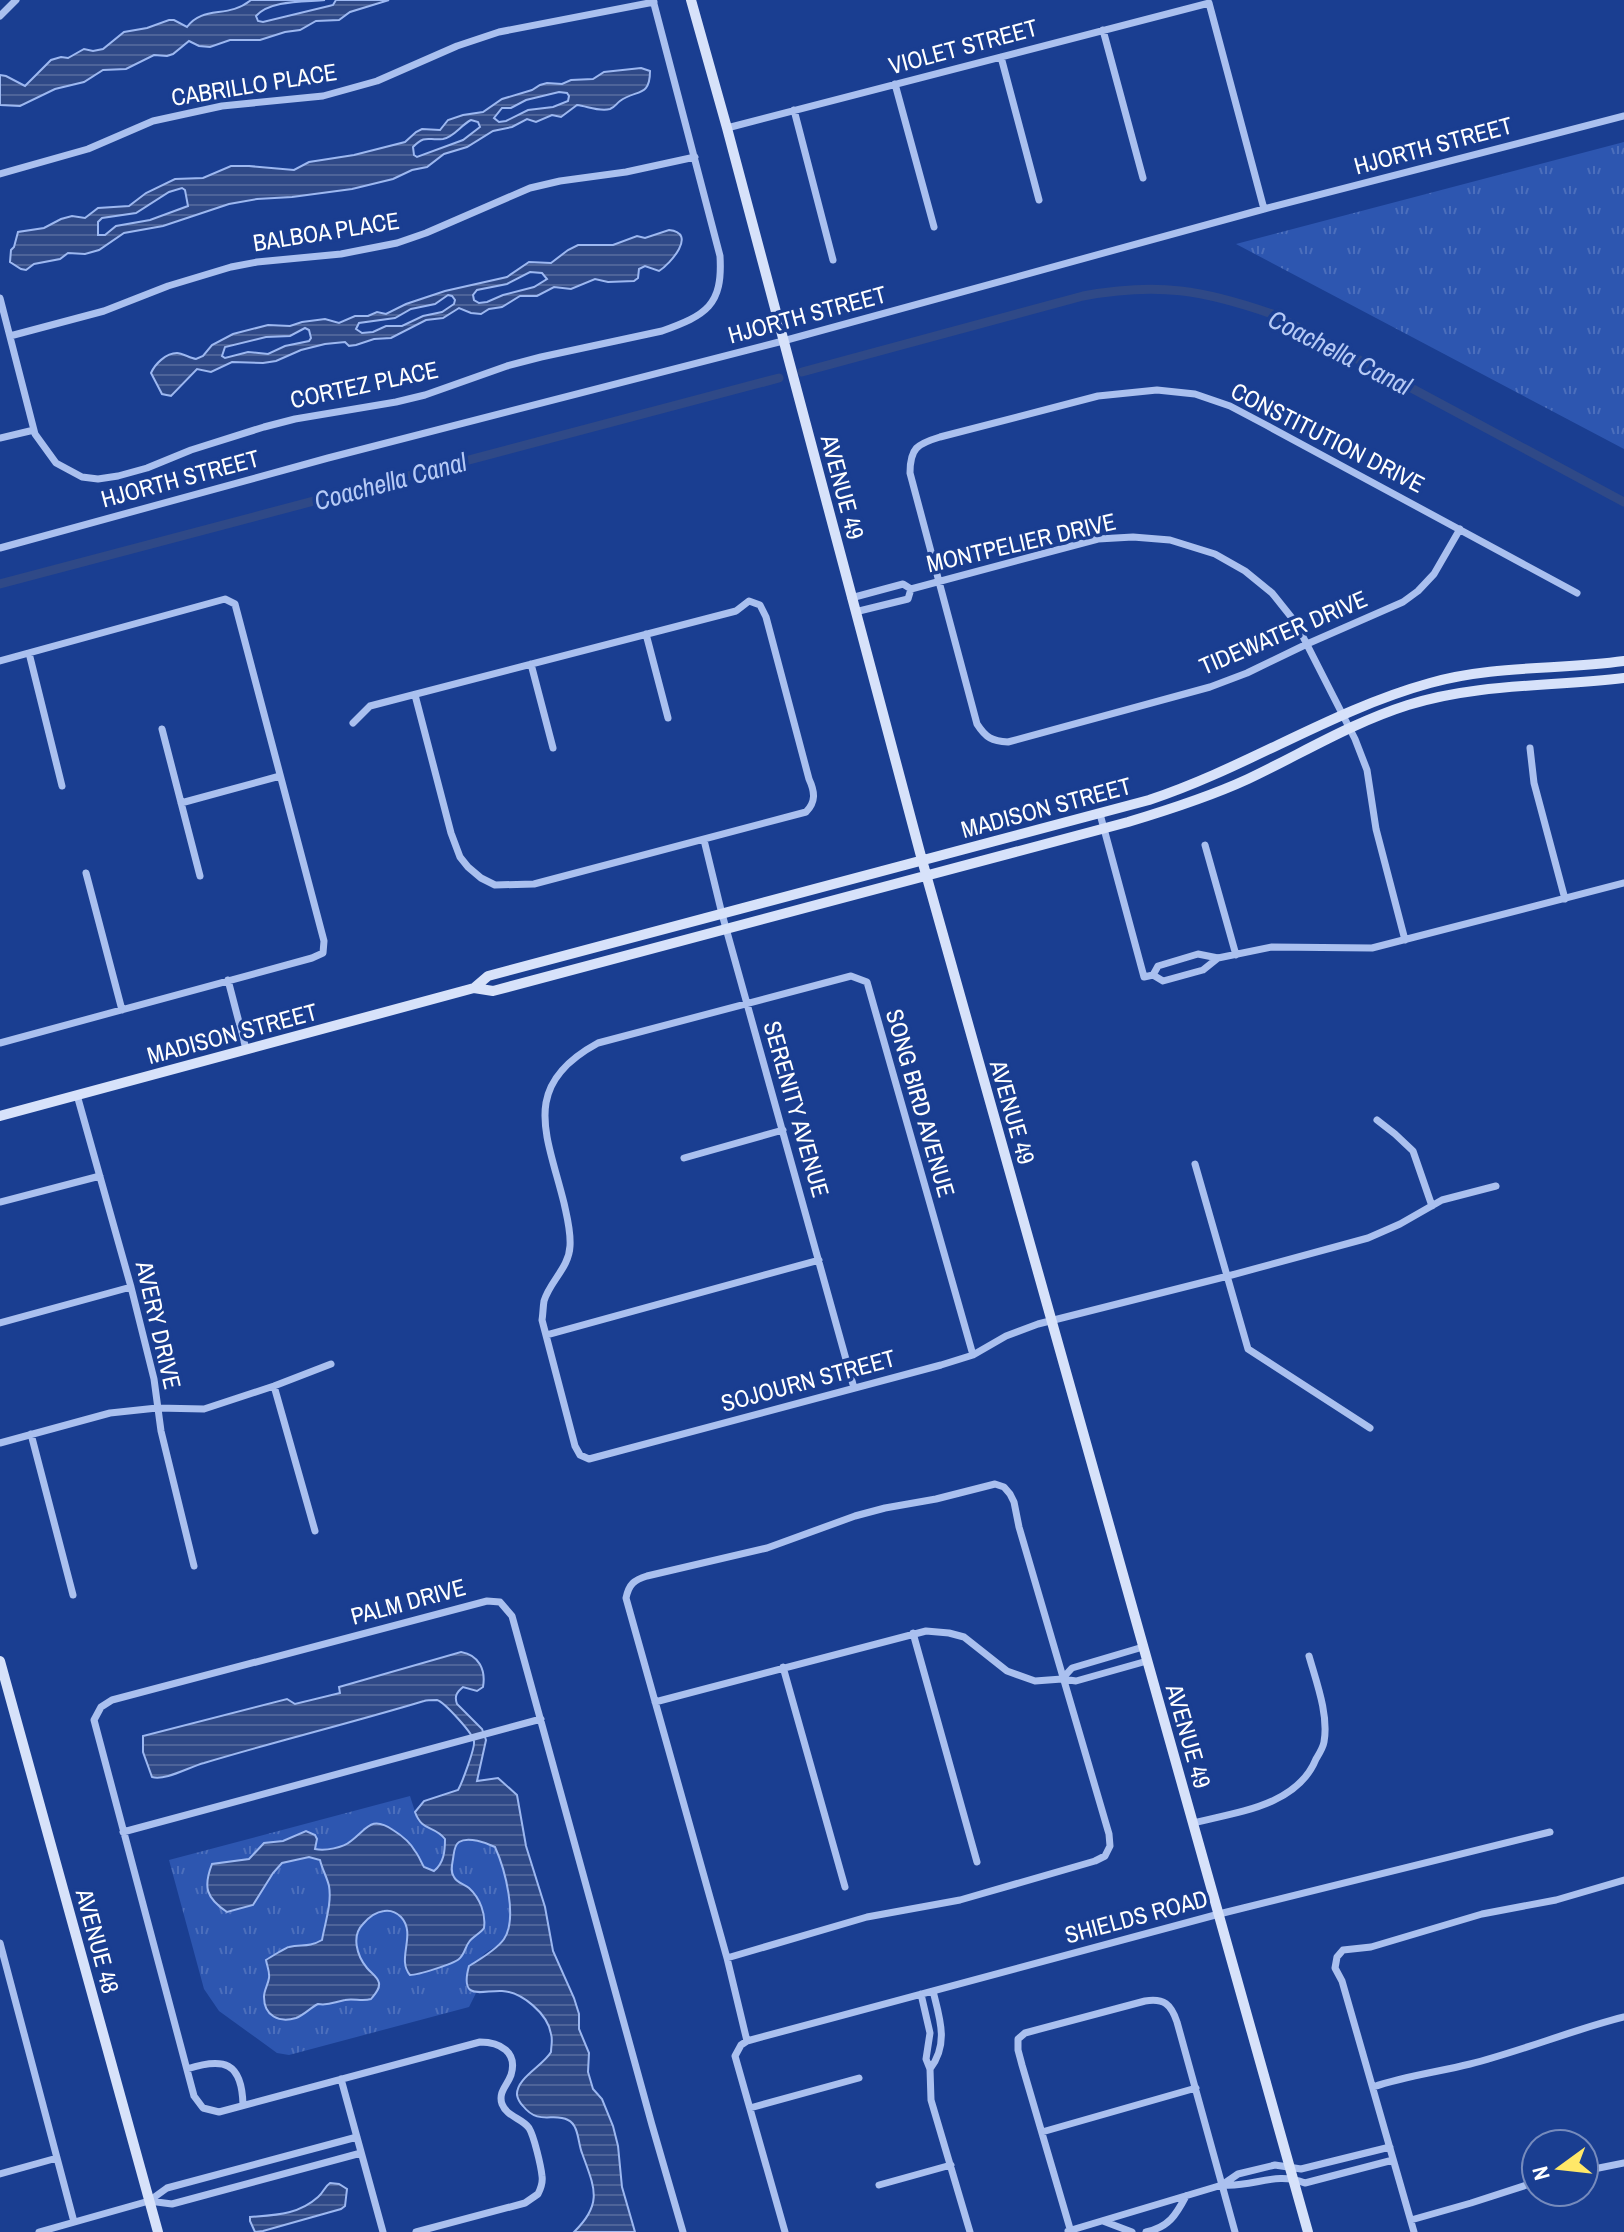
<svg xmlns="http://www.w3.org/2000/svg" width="1624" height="2232" viewBox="0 0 1624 2232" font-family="'Archivo Narrow',sans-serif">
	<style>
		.grass { fill: url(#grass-tufts) }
		.water { fill: url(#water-rules); stroke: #9db8f1; stroke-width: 2; fill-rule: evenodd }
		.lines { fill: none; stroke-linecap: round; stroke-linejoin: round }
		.canal { stroke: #2f4987; stroke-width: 9 }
		.street { stroke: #aac0ef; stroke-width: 7 }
		.secondary { stroke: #d7e2fa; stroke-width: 10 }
		.labels { text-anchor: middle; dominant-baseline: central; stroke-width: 7; stroke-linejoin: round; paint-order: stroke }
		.street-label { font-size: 24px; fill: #fff; stroke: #1a3e91 }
		.water-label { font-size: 26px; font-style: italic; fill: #b6caf6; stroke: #1a3e91 }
	</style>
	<defs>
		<pattern id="grass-tufts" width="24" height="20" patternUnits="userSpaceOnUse" patternTransform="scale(2)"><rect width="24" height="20" fill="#2d56b0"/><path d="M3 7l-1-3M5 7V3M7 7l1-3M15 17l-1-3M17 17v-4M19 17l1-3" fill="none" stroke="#4c6fbc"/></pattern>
		<pattern id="water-rules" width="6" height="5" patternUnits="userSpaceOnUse" patternTransform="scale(2)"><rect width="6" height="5" fill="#2f4987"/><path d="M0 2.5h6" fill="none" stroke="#4e6499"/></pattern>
	</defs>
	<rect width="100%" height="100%" fill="#1a3e91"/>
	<!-- grass -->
	<path class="grass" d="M 1624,142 L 1624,449 L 1236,244 Z
		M 410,1796 L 418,1821 L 460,1841 L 468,1839 L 496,1847 C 505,1869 518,1917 504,1939 C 498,1948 485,1950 480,1959 C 475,1967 473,1980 470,1989 L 476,1993 L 469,2007 L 289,2055 L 277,2053 L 219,2011 L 204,1989 L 169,1860 Z"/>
	<!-- water -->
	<path class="water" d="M 251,0 L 325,0 C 304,2 270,0 256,16 L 258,21 L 263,22 L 329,6 L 333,5 L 336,0 L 389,0 L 350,12 L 339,20 L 316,21 L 300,30 L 285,32 L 260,40 L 230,40 L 210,47 L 199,46 L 189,41 L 173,54 L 167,56 L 154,55 L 126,69 L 103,70 L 84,82 L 55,89 L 20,106 L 0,105 L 0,75 L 6,76 L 25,86 L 51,60 L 61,57 L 68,58 L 84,49 L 93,51 L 103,49 L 124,32 L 147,28 L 169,20 L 174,20 L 187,27 C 203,5 228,19 251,0 Z
		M 641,68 L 650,71 C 650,98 636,89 620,101 C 616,104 615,107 610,109 C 599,112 587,106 577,105 L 561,117 L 552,115 L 536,122 L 527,119 L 512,127 L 493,131 L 467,147 L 444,154 L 427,167 L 412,170 L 393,179 L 352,189 L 292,197 L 257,199 L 229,204 L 163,226 L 124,233 L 99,250 L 85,254 L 68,253 L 60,259 L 34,264 L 26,270 L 21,269 L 10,262 L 11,250 L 14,247 L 18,232 L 44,228 L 61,219 L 72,216 L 85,218 L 98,208 L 129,206 L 146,193 L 175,179 L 203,178 L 231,166 L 249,166 L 294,170 L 309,162 L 354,155 L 405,142 L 416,132 L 422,129 L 440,130 L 448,120 L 463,115 L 483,112 L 502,99 L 532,90 L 540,85 L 547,83 L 562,84 L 571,80 L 593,79 L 604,72 ZM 559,92 L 567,93 L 569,96 L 568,101 L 553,107 L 528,110 L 506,121 L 499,122 L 494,118 L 502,108 L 511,108 L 526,100 ZM 471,120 L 478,122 L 480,127 L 463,140 L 417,157 L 414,155 L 413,147 C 426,134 428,141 443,139 C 454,137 461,125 471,120 ZM 182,188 L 185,190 L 188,206 L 150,220 L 116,226 L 105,235 L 98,235 L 98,222 L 102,218 L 136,213 L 169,192 Z
		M 669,230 C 698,233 670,264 659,271 L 645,266 L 639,269 L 638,278 L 634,281 L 608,282 L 595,279 L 571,289 L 554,287 L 537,296 L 520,296 L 502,307 L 489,309 L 481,314 L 471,313 L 459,308 L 443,318 L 426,320 L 391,338 L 374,339 L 356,345 L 349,346 L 345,342 L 325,344 L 301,350 L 276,361 L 263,363 L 232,362 L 211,372 L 197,369 L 171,396 L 162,394 L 151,373 C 155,364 166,353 177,353 C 182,353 190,358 196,359 L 203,356 L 212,345 L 233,334 L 268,325 L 290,326 L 302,322 L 325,319 L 339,323 L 355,316 L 368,316 L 377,312 L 386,314 L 406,304 L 445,291 L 507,277 L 529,262 L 551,263 L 568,250 L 578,245 L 613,245 L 637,236 L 645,238 ZM 530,272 L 542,273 L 547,279 L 534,287 L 503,295 L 487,302 L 479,303 L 474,300 L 473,295 L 477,290 L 507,284 ZM 448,295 L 452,296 L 455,300 L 454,304 L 442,312 L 423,316 L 402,326 L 386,326 L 373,332 L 362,333 L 356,329 L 359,323 L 395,318 L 411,309 L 435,304 ZM 305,328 L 309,330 L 311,338 L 309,341 L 285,346 L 268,354 L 248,352 L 225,358 L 222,356 L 225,347 L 266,337 L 290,336 Z
		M 461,1652 C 479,1655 486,1670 483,1687 L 477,1691 L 463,1687 C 457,1692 454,1696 457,1704 L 482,1729 L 486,1740 L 477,1781 L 498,1778 L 517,1795 L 526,1846 L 545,1907 L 553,1951 L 574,1998 L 579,2014 L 579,2029 L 589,2053 L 588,2072 L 593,2089 L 602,2099 L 613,2126 L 618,2146 L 622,2187 L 635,2232 L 574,2232 C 604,2203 594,2187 582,2153 C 578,2144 579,2125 568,2120 C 553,2112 539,2126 523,2106 C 519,2102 518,2100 517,2095 C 516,2078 543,2066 551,2052 C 551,2046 553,2040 551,2034 C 548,2014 522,1992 502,1991 C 482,1990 459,2002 469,1966 C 479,1960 498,1948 504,1939 C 518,1918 505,1869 495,1847 C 487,1843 468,1836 459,1842 C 454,1845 454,1853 453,1859 C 452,1865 450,1872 454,1877 C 457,1883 464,1884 469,1888 C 480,1898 486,1914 484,1928 C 480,1934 473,1936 469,1942 C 465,1947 465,1954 459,1959 C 453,1964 418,1975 410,1975 C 396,1959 417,1934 401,1917 C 396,1912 390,1910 384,1911 C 376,1912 368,1918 363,1924 C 351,1936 357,1956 367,1968 C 371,1973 378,1977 379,1983 C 380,1989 375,1994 371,1999 C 362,2002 354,1998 345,2000 C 334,2002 329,2006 318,2004 C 310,2008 304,2015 296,2018 C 279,2023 264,2016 264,1997 C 264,1990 268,1985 269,1978 C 270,1972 267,1966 266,1960 C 269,1958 287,1947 289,1947 C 302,1944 308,1948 322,1940 C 325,1923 332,1903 329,1886 C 327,1877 322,1869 320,1860 L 309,1857 L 282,1863 L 273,1873 L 253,1905 L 227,1912 C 206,1898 203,1887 212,1864 L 249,1859 L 264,1843 L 283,1841 L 306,1831 L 315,1835 L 317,1839 L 315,1849 C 325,1851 343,1848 351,1841 C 367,1829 371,1815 393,1830 C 401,1835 410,1842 415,1851 C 419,1856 421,1862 424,1867 L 434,1871 C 444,1863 445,1851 445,1839 C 434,1825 422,1832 415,1812 L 424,1801 L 458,1790 C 462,1783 475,1748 474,1742 C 474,1734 444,1702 437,1700 C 434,1700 427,1700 424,1701 C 351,1723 277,1741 204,1763 C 189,1767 165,1781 152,1777 L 143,1752 L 143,1736 L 287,1699 L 295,1704 L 340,1693 L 339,1687 Z
		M 330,2183 L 339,2184 L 347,2189 L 345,2206 L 341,2209 L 263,2231 L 255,2232 L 250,2221 L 250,2217 C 275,2215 298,2215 318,2197 C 324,2192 324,2187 330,2183 Z"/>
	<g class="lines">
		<!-- canal -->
		<path class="canal" d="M 802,372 L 1083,296 C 1158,282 1204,290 1275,315 L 1624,502
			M 0,584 L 779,378"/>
		<!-- street -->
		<path class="street" d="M 0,16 L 16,0
			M 1103,30 L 1143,178
			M 1001,57 L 1039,200
			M 895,84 L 934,227
			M 794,110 L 833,260
			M 727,128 L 1209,3 L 1264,209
			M 0,174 L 88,149 L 153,121 L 222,106 L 323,96 L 377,81 L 457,46 L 499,32 L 654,2
			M 0,298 L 35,434 L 56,463 L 82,477 L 98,479 L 118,476 L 147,468 L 191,450 L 264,427 L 295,419 L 396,402 L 425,395 L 507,366 L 541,357 L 662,331 C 706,315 723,306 720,256 L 653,0
			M 10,336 L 104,311 L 168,286 L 231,267 L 257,262 L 341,254 L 397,243 L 426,233 L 530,188 L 560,181 L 626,172 L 695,157
			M 0,438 L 34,430
			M 1460,529 L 1434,574 L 1418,591 L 1403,602 L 1307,644 L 1247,673 L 1210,687 L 1008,742 C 992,741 986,738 977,724 L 910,473 C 910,448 917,444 940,437 L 1098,396 L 1157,390 L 1195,394 L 1230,406 L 1266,425 L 1577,593
			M 0,548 L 328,458 L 783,341 L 1264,209 L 1624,116
			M 851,598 L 903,584 L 911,589 L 1098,539 L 1133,537 L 1170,540 L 1215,554 L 1245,571 L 1272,593 L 1296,623 L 1355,739 L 1367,770 L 1376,829 L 1405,940
			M 855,612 L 908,599 L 911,589
			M 646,634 L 668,718
			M 29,653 L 62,786
			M 0,661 L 225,599 L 235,604 L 324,941 L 323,953 L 312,958 L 0,1043
			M 531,664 L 553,748
			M 353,723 L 370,706 L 736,611 L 749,601 L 760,605 L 766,617 L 809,779 C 815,792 816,802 806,812 L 534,884 L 495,885 L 481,878 L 468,867 L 460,857 L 451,833 L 415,695
			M 162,729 L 200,876
			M 1530,748 L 1534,783 L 1565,899
			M 181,803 L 280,776
			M 1100,814 L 1144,977 L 1153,975
			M 704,840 L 722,914 L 854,1388
			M 1205,845 L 1236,955
			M 86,873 L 122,1010
			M 1153,975 L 1158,966 L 1198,954 L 1218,958 L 1272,947 L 1372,948 L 1624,883
			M 1153,975 L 1163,981 L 1203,970 L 1218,958
			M 228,980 L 246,1049
			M 77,1095 L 131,1287 L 154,1379 L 161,1431 L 194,1566
			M 1377,1120 L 1395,1134 L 1413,1151 L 1432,1206
			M 684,1158 L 783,1130
			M 1195,1164 L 1248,1349 L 1370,1428
			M 0,1202 L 100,1176
			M 0,1323 L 131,1287
			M 546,1335 L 819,1260
			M 973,1355 L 867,982 L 851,976 L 598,1043 C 519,1086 547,1134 564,1203 C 567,1217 571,1231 570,1246 C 569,1268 550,1281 544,1301 C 543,1307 543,1314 542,1320 L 575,1446 L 580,1455 L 589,1459 L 941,1365 L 973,1355 L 1006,1336 L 1038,1324 L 1228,1276 L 1368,1238 L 1400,1224 L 1442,1200 L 1496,1186
			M 274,1386 L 315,1531
			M 31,1434 L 73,1595
			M 0,1443 L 110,1413 L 157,1408 L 204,1409 L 274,1386 L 331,1364
			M 913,1633 L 977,1862
			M 783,1667 L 845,1887
			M 1062,1679 L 1072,1668 L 1143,1647
			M 655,1702 L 926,1631 L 949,1633 L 964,1637 L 1007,1671 L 1035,1681 L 1062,1679 L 1076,1681 L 1147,1661
			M 1193,1823 C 1237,1812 1297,1806 1316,1759 C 1319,1754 1323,1748 1324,1742 C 1329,1715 1316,1681 1309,1656
			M 123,1832 L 541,1719
			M 0,1943 L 74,2222
			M 727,1958 L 867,1917 L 960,1900 L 1095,1861 L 1105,1856 L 1110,1846 L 1109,1834 L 1019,1527 L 1014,1502 L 1010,1494 L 1004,1487 L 995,1484 L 936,1499 L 885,1508 L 855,1516 L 767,1548 L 647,1576 C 634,1580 629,1584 626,1598 L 727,1958 L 747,2041
			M 921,1994 L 930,2033 L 926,2059 L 930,2069 L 931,2100 L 970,2232
			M 187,2069 C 224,2057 242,2062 243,2105
			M 930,2069 C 949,2044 940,2019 933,1991
			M 341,2079 L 383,2232
			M 1373,2087 C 1405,2076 1438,2072 1470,2064 C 1522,2051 1572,2030 1624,2017
			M 750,2108 L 859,2078
			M 1042,2132 L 1196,2088
			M 1584,2171 L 1624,2163
			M 0,2174 L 57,2158
			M 879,2185 L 951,2165
			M 1224,2185 C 1254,2187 1276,2171 1305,2183 L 1393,2160
			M 149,2201 L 172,2204 L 361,2153
			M 1411,2220 L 1471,2203 L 1536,2182
			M 1103,2221 L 1132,2232
			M 1068,2231 L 1222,2185 L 1238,2174 L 1275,2165 L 1301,2169 L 1390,2147
			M 39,2232 L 149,2201 L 167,2188 L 357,2137
			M 416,2232 L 525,2203 L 538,2194 C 541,2188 543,2182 542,2176 C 541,2166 534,2136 529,2128 C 522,2118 507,2117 502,2104 C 498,2092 507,2086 511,2075 C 518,2052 500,2042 480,2042 L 219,2112 L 203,2108 L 194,2096 L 94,1720 L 101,1707 L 112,1700 L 487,1601 L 500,1602 L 512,1616 L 652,2125 L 683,2232
			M 785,2232 L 735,2056 L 741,2045 L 747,2041 L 1219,1914 L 1550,1832
			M 1071,2232 L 1022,2065 L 1018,2050 L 1018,2039 L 1025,2033 L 1145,2001 C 1164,1998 1171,2004 1177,2022 L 1235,2232
			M 1146,2232 C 1169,2227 1176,2215 1186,2196
			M 1414,2232 L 1342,1981 L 1335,1968 L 1337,1957 L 1343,1950 L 1371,1947 L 1482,1914 L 1556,1900 L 1624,1880"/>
		<!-- secondary -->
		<path class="secondary" d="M 691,0 L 727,128 L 922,860 L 1308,2232
			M 474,988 L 488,976 L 1149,800 C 1246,768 1332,710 1430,683 C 1494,665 1559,670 1624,661
			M 0,1116 L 474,988 L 493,991 L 1128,822 C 1168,810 1209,797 1248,779 C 1301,754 1351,723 1408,705 C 1478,683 1551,687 1624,678
			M 0,1661 L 158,2232"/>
	</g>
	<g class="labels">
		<!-- street labels -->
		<g class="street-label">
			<text transform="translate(963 46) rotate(-15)">VIOLET STREET</text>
			<text transform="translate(254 84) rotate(-9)">CABRILLO PLACE</text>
			<text transform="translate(1433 145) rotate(-15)">HJORTH STREET</text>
			<text transform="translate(326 231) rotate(-9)">BALBOA PLACE</text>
			<text transform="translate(807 314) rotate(-15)">HJORTH STREET</text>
			<text transform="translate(364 384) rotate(-12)">CORTEZ PLACE</text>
			<text transform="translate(1328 437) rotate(27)">CONSTITUTION DRIVE</text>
			<text transform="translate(180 478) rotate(-15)">HJORTH STREET</text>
			<text transform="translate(843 487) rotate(75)">AVENUE 49</text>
			<text transform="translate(1021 542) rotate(-13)">MONTPELIER DRIVE</text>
			<text transform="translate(1283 632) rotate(-23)">TIDEWATER DRIVE</text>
			<text transform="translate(1046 807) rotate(-15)">MADISON STREET</text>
			<text transform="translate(232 1033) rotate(-15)">MADISON STREET</text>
			<text transform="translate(921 1103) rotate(74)">SONG BIRD AVENUE</text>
			<text transform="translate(797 1109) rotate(74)">SERENITY AVENUE</text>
			<text transform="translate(1013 1112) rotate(74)">AVENUE 49</text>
			<text transform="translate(159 1325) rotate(77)">AVERY DRIVE</text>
			<text transform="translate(808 1380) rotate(-15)">SOJOURN STREET</text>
			<text transform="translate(408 1601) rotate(-15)">PALM DRIVE</text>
			<text transform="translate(1189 1736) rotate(74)">AVENUE 49</text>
			<text transform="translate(1136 1916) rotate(-15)">SHIELDS ROAD</text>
			<text transform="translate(98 1941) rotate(75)">AVENUE 48</text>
		</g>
		<!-- water labels -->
		<g class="water-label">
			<text transform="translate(1340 352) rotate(27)">Coachella Canal</text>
			<text transform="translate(390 481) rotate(-15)">Coachella Canal</text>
		</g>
	</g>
	<!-- north arrow -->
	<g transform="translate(1560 2168) rotate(255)"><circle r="38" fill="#1a3e91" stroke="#768bbd" stroke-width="2"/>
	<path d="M0-6L14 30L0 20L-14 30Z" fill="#ffe868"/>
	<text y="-12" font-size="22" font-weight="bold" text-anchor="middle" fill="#ffffff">N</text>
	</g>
</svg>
